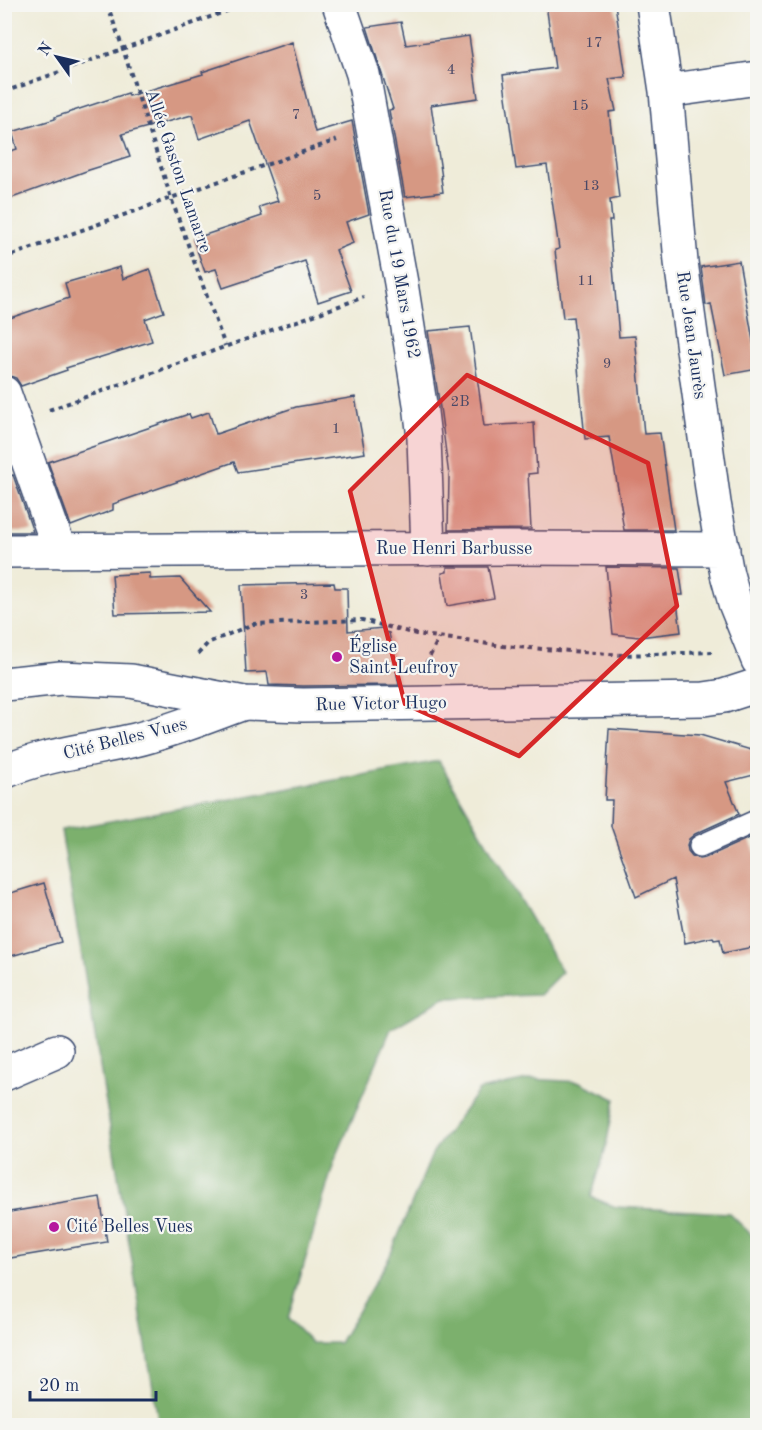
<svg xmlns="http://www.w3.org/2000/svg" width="762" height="1430" viewBox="0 0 762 1430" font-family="'Old Standard TT',serif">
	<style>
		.forest { fill: #7bb06d; stroke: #4b7066; stroke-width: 1.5 }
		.building { fill: #d69883 }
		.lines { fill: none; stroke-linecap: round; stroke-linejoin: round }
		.service-casing { stroke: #3b4b70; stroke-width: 24 }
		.minor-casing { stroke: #3b4b70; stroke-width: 36 }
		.tertiary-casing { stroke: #3b4b70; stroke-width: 36 }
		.path { stroke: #3b4b70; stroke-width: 4; stroke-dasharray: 4.5 4.5; stroke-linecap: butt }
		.service { stroke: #fff; stroke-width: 21 }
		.minor { stroke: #fff; stroke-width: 33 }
		.tertiary { stroke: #fff; stroke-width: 33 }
		.marked { fill: #d62828; fill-opacity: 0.2; stroke: #d62828; stroke-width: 4.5; stroke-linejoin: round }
		.poi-dot { fill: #b5179e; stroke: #f6f6f2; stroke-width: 2 }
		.labels { text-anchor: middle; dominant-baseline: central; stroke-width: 4.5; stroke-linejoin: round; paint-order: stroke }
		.number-label { font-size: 15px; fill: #4a4967 }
		.street-label { font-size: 18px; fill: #1b2f5e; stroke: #f6f6f2 }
		.poi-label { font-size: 18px; fill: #1b2f5e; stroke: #f6f6f2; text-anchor: start }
	</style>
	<rect width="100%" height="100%" fill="#f6f6f2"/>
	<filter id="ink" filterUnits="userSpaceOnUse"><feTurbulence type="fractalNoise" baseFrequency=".0167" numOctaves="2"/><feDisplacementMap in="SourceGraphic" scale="12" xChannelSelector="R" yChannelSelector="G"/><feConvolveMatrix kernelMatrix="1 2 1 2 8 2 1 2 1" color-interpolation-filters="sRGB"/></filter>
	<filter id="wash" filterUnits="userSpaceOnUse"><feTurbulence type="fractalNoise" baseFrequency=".008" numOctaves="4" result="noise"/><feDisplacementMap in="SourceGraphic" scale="24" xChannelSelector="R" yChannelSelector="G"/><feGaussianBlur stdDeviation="1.35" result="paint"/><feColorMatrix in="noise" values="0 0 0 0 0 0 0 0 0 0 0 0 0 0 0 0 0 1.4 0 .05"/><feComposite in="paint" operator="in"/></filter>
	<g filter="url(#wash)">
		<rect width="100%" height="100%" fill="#efecd9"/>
		<!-- forest -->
		<path class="forest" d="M 439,761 L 562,972 L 539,995 L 444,998 L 391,1029 L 334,1162 L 288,1319 L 312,1343 L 339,1343 L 389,1258 L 433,1152 L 479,1090 L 532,1079 L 580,1082 L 615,1099 L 605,1151 L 591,1197 L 616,1207 L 729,1213 L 757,1240 L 757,1425 L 159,1425 L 61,830 Z"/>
		<g id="blocks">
			<!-- building -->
			<path class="building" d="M 546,4 L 615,4 L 626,77 L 609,79 L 616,111 L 609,112 L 619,198 L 610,200 L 612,221 L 609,221 L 619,337 L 635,336 L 644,434 L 660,433 L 674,530 L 624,530 L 621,512 L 622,512 L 609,437 L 585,439 L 573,317 L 563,318 L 555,250 L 559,249 L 547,165 L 516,169 L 503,75 L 555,68 Z
				M 401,22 L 406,45 L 469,36 L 478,98 L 431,105 L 442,178 L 441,178 L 443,192 L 405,197 L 389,110 L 393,109 L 367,27 Z
				M 292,42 L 315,132 L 352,121 L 369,214 L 346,222 L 353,243 L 336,250 L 351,291 L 318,302 L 305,261 L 223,288 L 216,269 L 205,272 L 193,239 L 262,216 L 259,207 L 278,201 L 250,121 L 199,139 L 192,115 L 122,134 L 130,157 L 89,170 L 4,201 L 4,153 L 17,149 L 12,132 L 55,119 L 55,117 L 128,93 L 129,96 L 203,74 L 202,72 Z
				M 739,261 L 758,369 L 725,375 L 711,304 L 706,305 L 701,267 Z
				M 120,267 L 123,279 L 150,269 L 164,312 L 145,319 L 152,341 L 66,368 L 67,370 L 21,386 L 16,378 L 8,375 L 4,375 L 4,320 L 69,298 L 65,283 Z
				M 470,327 L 484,426 L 534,423 L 537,473 L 528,474 L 531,529 L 448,530 L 449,476 L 441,414 L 428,331 Z
				M 355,397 L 365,453 L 238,472 L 234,462 L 113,504 L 113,510 L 71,526 L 48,462 L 189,414 L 191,418 L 209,412 L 216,434 L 296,407 Z
				M 13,475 L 33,532 L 4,532 L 4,478 Z
				M 447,567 L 488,567 L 494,598 L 447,606 L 442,573 L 447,572 Z
				M 606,567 L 679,568 L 683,595 L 676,595 L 681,632 L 639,637 L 613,634 Z
				M 150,573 L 150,579 L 180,578 L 210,612 L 115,614 L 112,575 Z
				M 334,583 L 335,588 L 347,588 L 348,631 L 384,628 L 384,632 L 389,633 L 399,685 L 303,686 L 269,685 L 267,672 L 246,673 L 241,585 Z
				M 609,729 L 700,735 L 758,752 L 758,774 L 726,782 L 739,814 L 695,834 L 689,839 L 687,845 L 688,851 L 692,856 L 699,859 L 705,858 L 749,838 L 758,858 L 758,946 L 723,953 L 720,939 L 714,940 L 713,937 L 685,943 L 673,879 L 636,897 L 611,826 L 612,800 L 605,800 Z
				M 44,883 L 61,942 L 4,958 L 4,895 Z
				M 100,1197 L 107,1242 L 4,1259 L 4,1213 Z"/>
		</g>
	</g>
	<g filter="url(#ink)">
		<use href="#blocks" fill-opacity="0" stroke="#3b4b70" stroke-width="1.5"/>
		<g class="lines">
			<!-- service casing -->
			<g class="service-casing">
				<path id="service" d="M 700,846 L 758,820"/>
			</g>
			<!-- minor casing -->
			<g class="minor-casing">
				<path id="minor" d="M 339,4 L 363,74 L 401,283 L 420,404 L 424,438 L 428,549
					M 653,4 L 666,91 L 681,262 L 714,503 L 727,574 L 735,603 L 758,660
					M 666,91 L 758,78
					M 4,393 L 60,551
					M 4,551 L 512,548 L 723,549
					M 4,772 C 45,754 91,750 135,740 C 172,731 208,716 244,703
					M 4,1074 L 57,1051"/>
			</g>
			<!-- tertiary casing -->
			<g class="tertiary-casing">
				<path id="tertiary" d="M 4,684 L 61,678 L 131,681 L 244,703 L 303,705 L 704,699 L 724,696 L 758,685"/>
			</g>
			<!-- path -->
			<path class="path" d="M 107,4 L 123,49 L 171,198 L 225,346
				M 4,92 L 246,4
				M 4,258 L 171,198 L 337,140
				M 49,410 L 364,297
				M 198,654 L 208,643 L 253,624 L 362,620 L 416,634 L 503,646 L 623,655 L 712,652
				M 426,664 L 439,638"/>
			<!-- service -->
			<use href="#service" class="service"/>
			<!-- minor -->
			<use href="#minor" class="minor"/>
			<!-- tertiary -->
			<use href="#tertiary" class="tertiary"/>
		</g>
	</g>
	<!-- marked area -->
	<path class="marked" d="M 467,375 L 648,463 L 677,606 L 519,756 L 405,704 L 350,491 Z"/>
	<!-- markers -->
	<g class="poi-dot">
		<circle cx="337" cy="657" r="6"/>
		<circle cx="54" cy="1227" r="6"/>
	</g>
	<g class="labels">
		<!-- number labels -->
		<g class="number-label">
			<text x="594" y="43">17</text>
			<text x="451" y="70">4</text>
			<text x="580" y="106">15</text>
			<text x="296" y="115">7</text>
			<text x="591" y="186">13</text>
			<text x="317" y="196">5</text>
			<text x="586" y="281">11</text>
			<text x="607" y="364">9</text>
			<text x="460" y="402">2B</text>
			<text x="336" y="429">1</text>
			<text x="304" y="595">3</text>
		</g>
		<!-- street labels -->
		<g class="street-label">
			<text transform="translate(178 171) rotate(71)">Allée Gaston Lamarre</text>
			<text transform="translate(399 274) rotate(80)">Rue du 19 Mars 1962</text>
			<text transform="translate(691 335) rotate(82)">Rue Jean Jaurès</text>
			<text x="454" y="549">Rue Henri Barbusse</text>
			<text transform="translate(381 704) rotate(-1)">Rue Victor Hugo</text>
			<text transform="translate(125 739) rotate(-14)">Cité Belles Vues</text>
		</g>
		<!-- poi labels -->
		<g class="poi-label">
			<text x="349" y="647">Église<tspan x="349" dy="21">Saint-Leufroy</tspan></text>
			<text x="66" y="1227">Cité Belles Vues</text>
		</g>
	</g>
	<!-- margin -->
	<rect width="762" height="1430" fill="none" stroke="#f6f6f2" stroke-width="24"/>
	<!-- north arrow -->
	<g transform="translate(57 57) rotate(304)" stroke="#f6f6f2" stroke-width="4.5" paint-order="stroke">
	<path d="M0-4.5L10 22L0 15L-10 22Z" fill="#1b2f5e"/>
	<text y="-9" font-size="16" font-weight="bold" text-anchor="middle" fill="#1b2f5e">N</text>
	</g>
	<!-- scale -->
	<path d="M30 1391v9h126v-9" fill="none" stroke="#1b2f5e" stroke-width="3"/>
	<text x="39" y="1391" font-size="18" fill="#1b2f5e" stroke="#f6f6f2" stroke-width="4.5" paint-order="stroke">20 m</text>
</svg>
